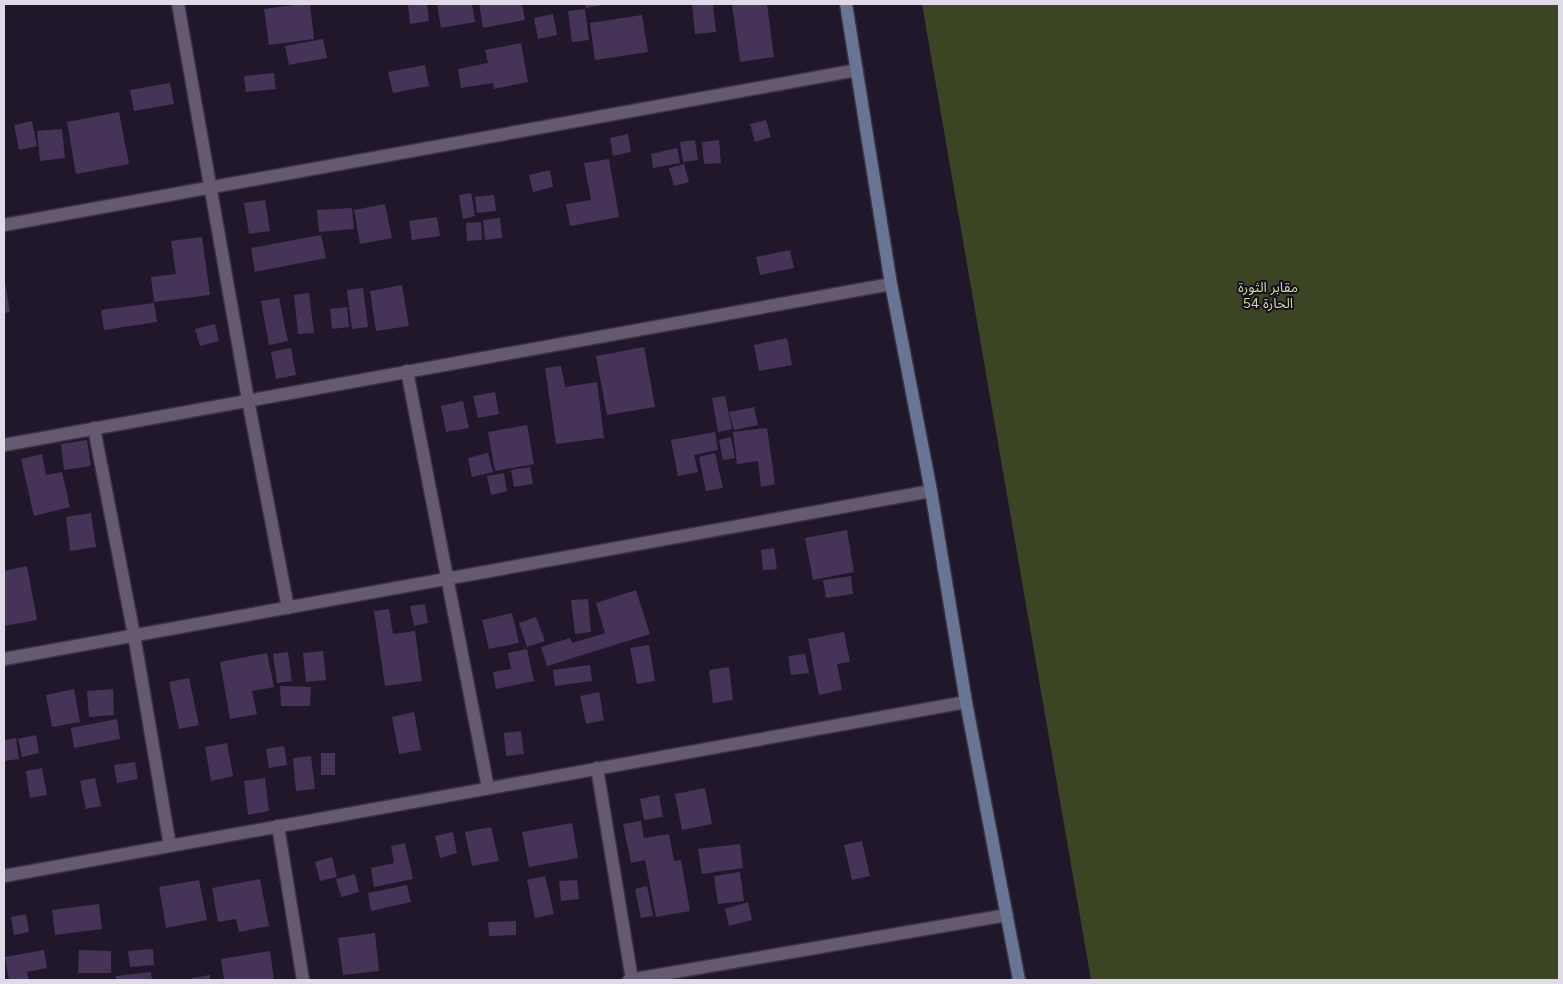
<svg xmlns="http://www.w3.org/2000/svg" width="1563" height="984" viewBox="0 0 1563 984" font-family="Figtree,'Noto Sans Arabic',sans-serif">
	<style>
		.green { fill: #3b4524 }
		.building { fill: #453358 }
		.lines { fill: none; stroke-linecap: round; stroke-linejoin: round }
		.street-casing { stroke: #393242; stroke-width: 15 }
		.secondary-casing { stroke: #393242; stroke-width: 15 }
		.street { stroke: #655a72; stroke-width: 12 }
		.secondary { stroke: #687694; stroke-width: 12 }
		.labels { text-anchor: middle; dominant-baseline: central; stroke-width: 4; stroke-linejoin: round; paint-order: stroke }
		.park-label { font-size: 14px; fill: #c5da94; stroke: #170e21 }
	</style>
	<rect width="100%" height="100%" fill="#21172b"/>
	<!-- green -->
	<path class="green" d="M 922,4 L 1559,4 L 1559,980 L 1091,980 Z"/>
	<!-- building -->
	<path class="building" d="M 301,4 L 310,4 L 314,39 L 269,45 L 264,9 Z
		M 408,4 L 427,4 L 429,21 L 410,24 Z
		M 437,4 L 472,4 L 475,22 L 441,28 Z
		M 479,4 L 522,4 L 525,20 L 483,28 Z
		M 585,4 L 603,4 L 603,5 L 586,8 Z
		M 692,4 L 713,4 L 716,32 L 695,34 Z
		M 732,4 L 767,4 L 774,57 L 740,62 Z
		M 585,9 L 589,40 L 572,42 L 568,11 Z
		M 553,14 L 557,35 L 538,39 L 534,18 Z
		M 642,15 L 648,52 L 595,60 L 590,23 Z
		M 323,39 L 327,58 L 289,65 L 285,46 Z
		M 521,43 L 528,82 L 494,89 L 493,83 L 461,88 L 458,69 L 488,63 L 485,50 Z
		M 425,65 L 429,86 L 393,93 L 388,72 Z
		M 274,73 L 276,89 L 246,92 L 244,76 Z
		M 170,83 L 174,104 L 134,111 L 130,90 Z
		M 119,112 L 129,164 L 76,174 L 67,122 Z
		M 766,120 L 771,137 L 755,142 L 750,124 Z
		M 32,121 L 37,146 L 19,150 L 14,125 Z
		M 62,129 L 65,158 L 40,161 L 37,131 Z
		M 628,134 L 631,152 L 613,156 L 610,138 Z
		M 695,140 L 698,160 L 683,162 L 680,142 Z
		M 719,140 L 721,163 L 704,164 L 702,142 Z
		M 677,148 L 680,163 L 653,168 L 651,154 Z
		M 609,159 L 619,217 L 570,226 L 566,204 L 591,200 L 584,163 Z
		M 684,164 L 689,182 L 674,186 L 669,168 Z
		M 550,170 L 553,187 L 533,192 L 529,175 Z
		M 471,193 L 475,216 L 463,219 L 459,195 Z
		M 494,195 L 496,211 L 477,213 L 475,197 Z
		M 265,200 L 270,231 L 249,234 L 244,203 Z
		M 385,204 L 392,238 L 360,244 L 354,210 Z
		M 352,208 L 354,229 L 319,232 L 317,210 Z
		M 437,217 L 440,236 L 412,240 L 409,221 Z
		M 500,218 L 502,238 L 485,240 L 483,220 Z
		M 481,222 L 482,240 L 467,241 L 466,223 Z
		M 321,235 L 326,258 L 255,272 L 251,248 Z
		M 202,237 L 210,295 L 154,302 L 151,277 L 176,274 L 171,241 Z
		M 790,250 L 794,268 L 760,275 L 756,257 Z
		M 5,282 L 10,312 L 4,313 L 4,283 Z
		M 402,285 L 409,326 L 376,331 L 370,291 Z
		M 363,288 L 368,327 L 352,329 L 347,290 Z
		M 309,293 L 314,333 L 298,334 L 294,295 Z
		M 279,298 L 288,341 L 269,345 L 261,301 Z
		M 154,303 L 157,322 L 104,330 L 101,310 Z
		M 347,307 L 349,327 L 332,329 L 330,309 Z
		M 215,324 L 219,341 L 200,346 L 195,329 Z
		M 787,338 L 792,365 L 759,371 L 754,345 Z
		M 644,347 L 655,407 L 607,415 L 596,356 Z
		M 291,348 L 296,375 L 276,379 L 271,352 Z
		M 561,366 L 565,387 L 597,382 L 604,438 L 556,444 L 545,368 Z
		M 495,392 L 499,414 L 478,418 L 473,396 Z
		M 725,396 L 732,429 L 718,432 L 712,398 Z
		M 463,401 L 469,428 L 446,432 L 441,406 Z
		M 754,407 L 758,425 L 734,430 L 729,412 Z
		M 527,425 L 534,464 L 495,471 L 488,432 Z
		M 767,428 L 775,484 L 761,487 L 758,461 L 737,464 L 733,432 Z
		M 715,432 L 718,450 L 694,455 L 698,472 L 678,476 L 671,440 Z
		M 731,437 L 735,458 L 723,460 L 719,440 Z
		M 87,440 L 91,466 L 64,470 L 61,444 Z
		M 488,453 L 493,472 L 472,477 L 468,458 Z
		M 715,453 L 723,488 L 706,491 L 699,457 Z
		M 42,454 L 46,475 L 62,472 L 70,507 L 34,516 L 21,459 Z
		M 530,467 L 533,484 L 514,487 L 511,470 Z
		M 504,473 L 507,491 L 491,495 L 487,476 Z
		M 91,513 L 96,547 L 70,551 L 66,517 Z
		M 847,530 L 854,572 L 813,580 L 805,538 Z
		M 774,548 L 777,569 L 763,570 L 761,550 Z
		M 27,566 L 37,620 L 4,626 L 4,571 Z
		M 851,576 L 853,594 L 826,598 L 823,580 Z
		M 636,590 L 650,634 L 547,666 L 541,647 L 570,638 L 572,643 L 605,633 L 596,603 Z
		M 588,599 L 591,632 L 575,634 L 571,600 Z
		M 425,604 L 428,623 L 414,626 L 410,606 Z
		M 389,609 L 393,634 L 415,631 L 422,681 L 385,686 L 374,611 Z
		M 512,613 L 519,643 L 489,649 L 482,620 Z
		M 536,617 L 545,641 L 527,647 L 519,623 Z
		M 844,632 L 850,662 L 837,664 L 842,690 L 819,695 L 808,639 Z
		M 649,645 L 655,681 L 637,684 L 630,648 Z
		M 527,649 L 534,681 L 496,689 L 493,672 L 511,669 L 508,653 Z
		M 323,651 L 326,680 L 306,682 L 303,653 Z
		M 288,652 L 292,681 L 277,683 L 273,654 Z
		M 267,653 L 274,687 L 252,691 L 257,714 L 230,719 L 220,662 Z
		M 805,654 L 809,673 L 791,675 L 788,656 Z
		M 590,665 L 592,681 L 555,686 L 553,670 Z
		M 729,667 L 733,700 L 713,703 L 709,670 Z
		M 189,678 L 199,725 L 179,729 L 169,682 Z
		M 280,686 L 311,687 L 310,706 L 281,706 Z
		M 74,689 L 80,722 L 52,727 L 46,695 Z
		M 113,689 L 114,715 L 89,717 L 87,691 Z
		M 599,692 L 604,720 L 586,724 L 580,696 Z
		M 414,712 L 421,750 L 399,754 L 392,717 Z
		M 117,719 L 120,739 L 74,748 L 71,728 Z
		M 521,731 L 524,754 L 506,756 L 504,733 Z
		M 36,735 L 39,753 L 22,757 L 18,739 Z
		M 16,738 L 19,759 L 4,761 L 4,740 Z
		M 227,743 L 233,776 L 211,781 L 205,747 Z
		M 284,746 L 287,765 L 269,768 L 266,749 Z
		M 321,753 L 335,753 L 335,775 L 321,775 Z
		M 311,756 L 315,789 L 296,791 L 293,758 Z
		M 135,762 L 138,779 L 117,783 L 114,765 Z
		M 42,768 L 47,795 L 30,798 L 26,771 Z
		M 95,778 L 101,806 L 86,809 L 80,781 Z
		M 265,778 L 269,811 L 248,815 L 244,781 Z
		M 705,788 L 712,824 L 682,830 L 675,794 Z
		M 659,795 L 663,817 L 644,820 L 640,799 Z
		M 641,821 L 644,838 L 669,834 L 674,861 L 681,860 L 690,911 L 656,917 L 645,860 L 631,863 L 623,824 Z
		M 572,823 L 578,858 L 529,867 L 522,832 Z
		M 491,827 L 499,861 L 472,866 L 465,832 Z
		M 453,832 L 457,853 L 440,858 L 435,836 Z
		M 862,841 L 870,876 L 852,880 L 844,845 Z
		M 405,843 L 413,879 L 374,887 L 371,868 L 394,863 L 391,846 Z
		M 740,844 L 743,868 L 702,874 L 698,849 Z
		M 332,857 L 337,877 L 320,881 L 315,862 Z
		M 740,872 L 744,901 L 718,904 L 714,876 Z
		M 355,874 L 359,892 L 341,897 L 336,879 Z
		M 545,876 L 554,914 L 535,918 L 527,880 Z
		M 260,879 L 269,926 L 239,932 L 236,919 L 218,922 L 212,888 Z
		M 199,880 L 207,920 L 166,928 L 159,887 Z
		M 577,880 L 579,899 L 561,901 L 559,881 Z
		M 407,885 L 411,902 L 371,911 L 368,893 Z
		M 647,886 L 653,916 L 641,918 L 635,889 Z
		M 748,902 L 752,920 L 729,926 L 725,909 Z
		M 99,904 L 102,929 L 55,935 L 52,910 Z
		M 26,914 L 29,932 L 14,935 L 11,917 Z
		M 516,921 L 516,935 L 489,936 L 488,922 Z
		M 375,933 L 379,971 L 343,975 L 338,938 Z
		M 153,949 L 154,965 L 130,967 L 128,951 Z
		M 44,950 L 47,968 L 27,972 L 29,980 L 9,980 L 5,957 Z
		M 79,950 L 111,951 L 111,973 L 78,973 Z
		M 270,951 L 274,980 L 224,980 L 221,959 Z
		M 151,972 L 152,980 L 116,980 L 116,976 Z
		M 210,975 L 210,980 L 192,980 L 192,978 Z"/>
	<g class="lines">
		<!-- street casing -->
		<g class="street-casing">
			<path id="street" d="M 178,4 L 248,400 L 288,608
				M 4,225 L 857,70
				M 407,371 L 488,788
				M 94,428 L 134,635 L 170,846
				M 4,445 L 891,284
				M 4,659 L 931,491
				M 597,768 L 632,980
				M 278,826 L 303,980
				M 4,876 L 966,702
				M 629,980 L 1007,915"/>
		</g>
		<!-- secondary casing -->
		<g class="secondary-casing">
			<path id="secondary" d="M 846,4 L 891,284 L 931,491 L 966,702 L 1019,980"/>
		</g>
		<!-- street -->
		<use href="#street" class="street"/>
		<!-- secondary -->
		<use href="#secondary" class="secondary"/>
	</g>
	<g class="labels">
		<!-- park labels -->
		<g class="park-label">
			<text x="1268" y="287">مقابر الثورة<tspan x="1268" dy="16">الحارة 54</tspan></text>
		</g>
	</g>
	<!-- border -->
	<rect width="1563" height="984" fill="none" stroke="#e0dae8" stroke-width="10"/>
</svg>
